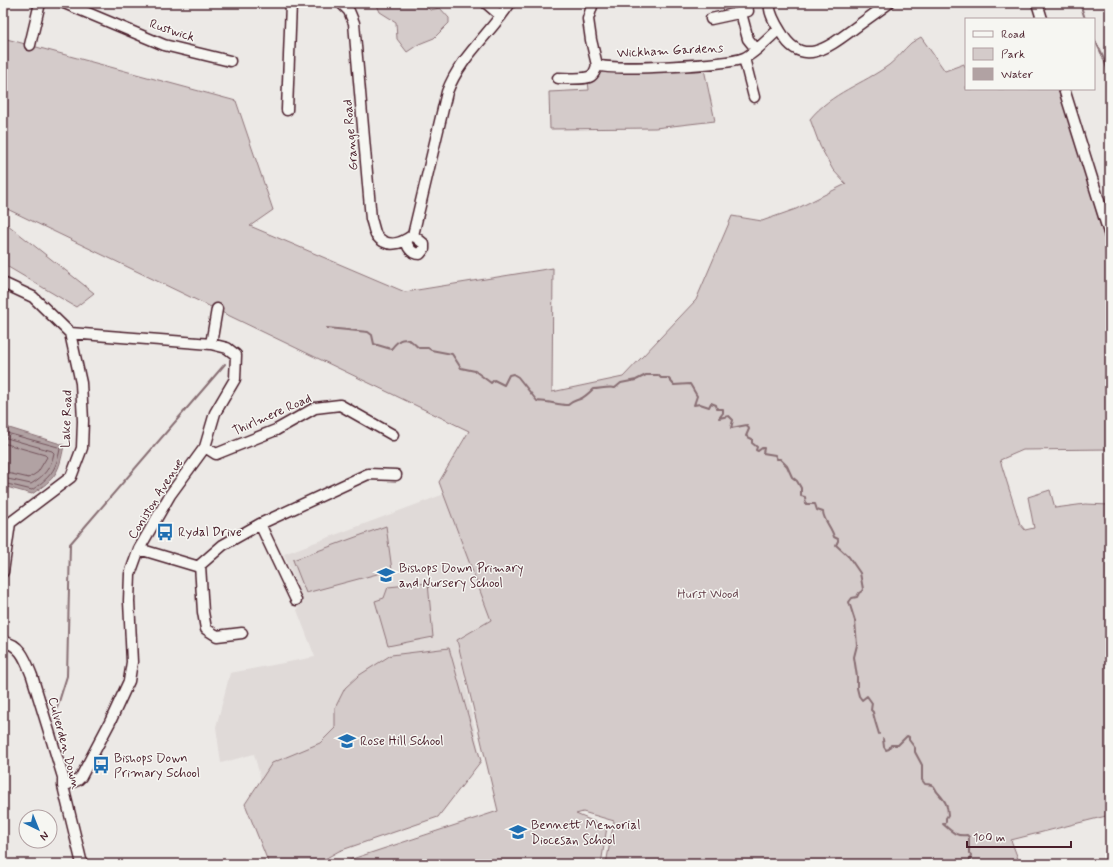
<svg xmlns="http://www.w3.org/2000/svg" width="1113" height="867" viewBox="0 0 1113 867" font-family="Mynerve,sans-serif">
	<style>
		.built { fill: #e0dad8 }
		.green { fill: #d4cbca; stroke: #8f757a }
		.water { fill: #b1a2a3; stroke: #886e73 }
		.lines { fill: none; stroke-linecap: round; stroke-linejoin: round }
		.shore { stroke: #73535b; stroke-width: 1 }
		.stream { stroke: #886e73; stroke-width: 2 }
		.minor-casing { stroke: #4a1f2b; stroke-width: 13 }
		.minor { stroke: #f6f6f2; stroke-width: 10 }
		.labels { text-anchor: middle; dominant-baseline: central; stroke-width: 3; stroke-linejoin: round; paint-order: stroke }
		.street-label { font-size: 13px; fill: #4a1f2b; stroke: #f6f6f2 }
		.poi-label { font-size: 13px; fill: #4a1f2b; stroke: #f6f6f2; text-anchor: start }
		.park-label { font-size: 13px; fill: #6c4a53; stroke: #f6f6f2 }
	</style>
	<rect width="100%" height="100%" fill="#ece9e6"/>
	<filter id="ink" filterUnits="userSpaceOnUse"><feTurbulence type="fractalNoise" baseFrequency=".025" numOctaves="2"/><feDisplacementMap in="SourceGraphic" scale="8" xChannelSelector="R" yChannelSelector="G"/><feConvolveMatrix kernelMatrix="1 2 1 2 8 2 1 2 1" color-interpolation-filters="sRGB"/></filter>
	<g filter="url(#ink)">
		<!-- built -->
		<path class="built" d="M 455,490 L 491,620 L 457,640 L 481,761 L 438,817 L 339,851 L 316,864 L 269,864 L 245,804 L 261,780 L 254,754 L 221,763 L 216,727 L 230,673 L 315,657 L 297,610 L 302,597 L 284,554 Z"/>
		<!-- green -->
		<path class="green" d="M 376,3 L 423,3 L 430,10 L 440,8 L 449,18 L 449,23 L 434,38 L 419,44 L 407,52 L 397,39 L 396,22 L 380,12 Z
			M 921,37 L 945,71 L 964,64 L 966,70 L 966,89 L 1059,89 L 1110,256 L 1110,449 L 1023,450 L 1000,460 L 1020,524 L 1025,530 L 1034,528 L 1028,497 L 1050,490 L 1055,508 L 1085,504 L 1110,505 L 1110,815 L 1011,840 L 1020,864 L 606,864 L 614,821 L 583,812 L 576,814 L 607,827 L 601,864 L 337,864 L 498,811 L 457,640 L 491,620 L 439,482 L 469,431 L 3,207 L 3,38 L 236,101 L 273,210 L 250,226 L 405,292 L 553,268 L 552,392 L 623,377 L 696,300 L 732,216 L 762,221 L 796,209 L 846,184 L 833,170 L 820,146 L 810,119 C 831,93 863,84 889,65 C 897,59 903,50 911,43 C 914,41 918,39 921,37 Z
			M 704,69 L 715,121 L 655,128 L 550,129 L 549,92 L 589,90 L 588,81 L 598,71 Z
			M 3,221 L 94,293 L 76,307 L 3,264 Z
			M 386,526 L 392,570 L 306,593 L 293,560 Z
			M 428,583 L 433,637 L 388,646 L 375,601 L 384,598 L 388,587 Z
			M 449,648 L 481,761 L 438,817 L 339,851 L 316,864 L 269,864 L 245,804 L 272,763 L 320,743 L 335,728 L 335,708 L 345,688 L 358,676 L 391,655 Z"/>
		<!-- water -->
		<path class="water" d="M 6,427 L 64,445 C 59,473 56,478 32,494 L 3,486 L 3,428 Z"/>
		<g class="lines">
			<!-- shore -->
			<path class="shore" d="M 3,432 L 58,447 L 60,449 C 56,471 50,477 32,490 L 3,483
				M 3,437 L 52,451 L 54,453 C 51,468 44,476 31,484 L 3,478
				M 3,443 L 45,455 L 47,457 L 38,472 L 29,478 L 3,472"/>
			<!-- stream -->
			<path class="stream" d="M 1080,3 L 1085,19
				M 1094,39 C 1101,51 1108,68 1110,81
				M 327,328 L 368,332 L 372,335 L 374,344 L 391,349 C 397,342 401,336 411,341 C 414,343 416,346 419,348 L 428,348 L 431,350 L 452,354 L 461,368 L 475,371 L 491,383 L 494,380 L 504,385 L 509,375 L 513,374 L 518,377 L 537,401 C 541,402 543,401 547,402 C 554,403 560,405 568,405 C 572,401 575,401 580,399 C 585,397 589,393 593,389 C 600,389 609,386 615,388 L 621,383 L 636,380 L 646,375 L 658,375 L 661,378 L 668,378 L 674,385 L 690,384 L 697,396 L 694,405 L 700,404 L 709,407 L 711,403 L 716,405 L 717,409 L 723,409 L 723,413 L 719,418 L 729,416 L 733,420 L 731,428 L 747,425 L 749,429 L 746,436 L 752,439 L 752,443 L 757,447 L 756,450 L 758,451 L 762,448 L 764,448 L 763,453 L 775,455 L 777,459 L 780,459 L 787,466 L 792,477 L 797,481 L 801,488 L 801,496 L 805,497 L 806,504 L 815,504 L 817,510 L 823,512 C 824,521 832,528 834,537 L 838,539 L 838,541 L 836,545 L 849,557 L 860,573 L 863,589 L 862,591 L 859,593 L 857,597 L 852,598 L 849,602 L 855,621 L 857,645 L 854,657 L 857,677 L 857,688 L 859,696 L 862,700 L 867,696 L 872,703 L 871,710 L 873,712 C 874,719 877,727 879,734
				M 57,708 L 67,676 L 70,544 L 225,364
				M 883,739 L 884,747 L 886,750 L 889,749 L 891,745 L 898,745 L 907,736 L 909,737 L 909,740 L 915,748 L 915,752 L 922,765 L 922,780 L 925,784 C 938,785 932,787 939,794 C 945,801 948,805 948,815 L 946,818 L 946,822 L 943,824 C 951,831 956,837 967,835 L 969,837 L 969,853 L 971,855 L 970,860 L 974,864"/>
			<!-- minor casing -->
			<g class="minor-casing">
				<path id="minor" d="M 64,3 L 164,45 L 230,61
					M 341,3 L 349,11 L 354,23 L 371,219 C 373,224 374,231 376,235 C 387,249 401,244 413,235 L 447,92 C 460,57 490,34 510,3
					M 486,3 L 501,16
					M 593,3 L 588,19 L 591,40 L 597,65
					M 770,3 C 768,13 777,26 782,34 C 802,68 829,47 852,30 C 864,21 877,12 889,3
					M 1037,3 L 1042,19
					M 741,13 L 748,39 L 756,49
					M 711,19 L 748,11
					M 30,45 L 40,3
					M 744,58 L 754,97
					M 597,65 C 613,71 727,65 744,58 C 754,54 770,37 779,29
					M 558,78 C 565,78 585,80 591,76 C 594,74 596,69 597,65
					M 1064,89 L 1110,236
					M 287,110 L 291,3
					M 406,241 C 408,248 412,254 420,254 L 424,249 L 424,244 L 413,235
					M 3,283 L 33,297 L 70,333
					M 211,344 L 217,309
					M 205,447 L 216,454 L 276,430 L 315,408 L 340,405 L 393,435
					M 260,524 L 296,600
					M 139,549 L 196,566 L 200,565 L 223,545 L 260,524 L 368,474 L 396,475
					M 200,565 L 203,612 L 206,629 L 217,636 L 242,633
					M 3,572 L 10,523 L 71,477 L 82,448 L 83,421 L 81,383 L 70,333
					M 3,642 C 21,644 26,661 32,676 L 63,777 L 63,786 L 82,864
					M 63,786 L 78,780 L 81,777 L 110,722 L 129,681 L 132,662 L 129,601 L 130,574 L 139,549 L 170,495 L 205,447 L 215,413 L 235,379 L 236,355 L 227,348 L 211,344 L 70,333"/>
			</g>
			<!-- minor -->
			<use href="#minor" class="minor"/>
		</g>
	</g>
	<!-- icons -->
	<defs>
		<g id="bus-bare" transform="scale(1.38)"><path d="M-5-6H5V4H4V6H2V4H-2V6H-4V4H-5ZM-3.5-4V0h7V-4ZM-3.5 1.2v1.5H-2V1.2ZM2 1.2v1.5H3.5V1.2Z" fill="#1f6fb2" stroke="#f6f6f2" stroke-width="2.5" paint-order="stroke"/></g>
		<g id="school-bare" transform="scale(1.38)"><path d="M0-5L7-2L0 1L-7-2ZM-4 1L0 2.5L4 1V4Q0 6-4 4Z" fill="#1f6fb2" stroke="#f6f6f2" stroke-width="2.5" paint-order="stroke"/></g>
	</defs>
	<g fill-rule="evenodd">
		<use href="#bus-bare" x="165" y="532"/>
		<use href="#school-bare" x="386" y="575"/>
		<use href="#school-bare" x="347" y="741"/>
		<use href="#bus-bare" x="101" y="765"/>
		<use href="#school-bare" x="518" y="832"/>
	</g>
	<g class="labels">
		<!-- street labels -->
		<g class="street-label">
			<text transform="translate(172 31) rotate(18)">Rustwick</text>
			<text transform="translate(670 51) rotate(-3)">Wickham Gardens</text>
			<text transform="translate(351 135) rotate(-95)">Grange Road</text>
			<text transform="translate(272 415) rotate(-24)">Thirlmere Road</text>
			<text transform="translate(67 419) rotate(-88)">Lake Road</text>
			<text transform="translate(156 499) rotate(-58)">Coniston Avenue</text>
			<text transform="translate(64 743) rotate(75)">Culverden Down</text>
		</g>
		<!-- poi labels -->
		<g class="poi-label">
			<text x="178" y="532">Rydal Drive</text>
			<text x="399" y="568">Bishops Down Primary<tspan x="399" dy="15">and Nursery School</tspan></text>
			<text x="360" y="741">Rose Hill School</text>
			<text x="114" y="758">Bishops Down<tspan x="114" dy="15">Primary School</tspan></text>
			<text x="531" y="825">Bennett Memorial<tspan x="531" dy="15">Diocesan School</tspan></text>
		</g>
		<!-- park labels -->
		<g class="park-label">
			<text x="708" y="594">Hurst Wood</text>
		</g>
	</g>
	<!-- margin -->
	<rect width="1113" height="867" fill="none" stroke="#f6f6f2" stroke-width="16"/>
	<rect x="8" y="8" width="1097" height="851" fill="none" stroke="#4a1f2b" stroke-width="1.5" filter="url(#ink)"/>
	<!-- legend -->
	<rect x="965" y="18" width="130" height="72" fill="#f6f6f2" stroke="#b1a0a2"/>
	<rect x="973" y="31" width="20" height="6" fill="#f6f6f2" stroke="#b1a0a2"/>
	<text x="1001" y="38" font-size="12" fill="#4a1f2b">Road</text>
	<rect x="973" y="48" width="20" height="12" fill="#d4cbca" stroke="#b1a0a2"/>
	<text x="1001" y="58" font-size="12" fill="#4a1f2b">Park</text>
	<rect x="973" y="68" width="20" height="12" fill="#b1a2a3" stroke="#b1a0a2"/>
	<text x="1001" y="78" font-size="12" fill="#4a1f2b">Water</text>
	<!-- north arrow -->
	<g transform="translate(38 829) rotate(137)"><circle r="19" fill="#f6f6f2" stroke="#b1a0a2"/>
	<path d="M0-3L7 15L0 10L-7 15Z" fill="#1f6fb2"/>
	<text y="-6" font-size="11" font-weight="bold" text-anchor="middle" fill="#4a1f2b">N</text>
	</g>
	<!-- scale -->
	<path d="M967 841v6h104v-6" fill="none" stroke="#4a1f2b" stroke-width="2"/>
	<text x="973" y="841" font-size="12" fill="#4a1f2b" stroke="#f6f6f2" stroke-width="3" paint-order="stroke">100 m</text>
</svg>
